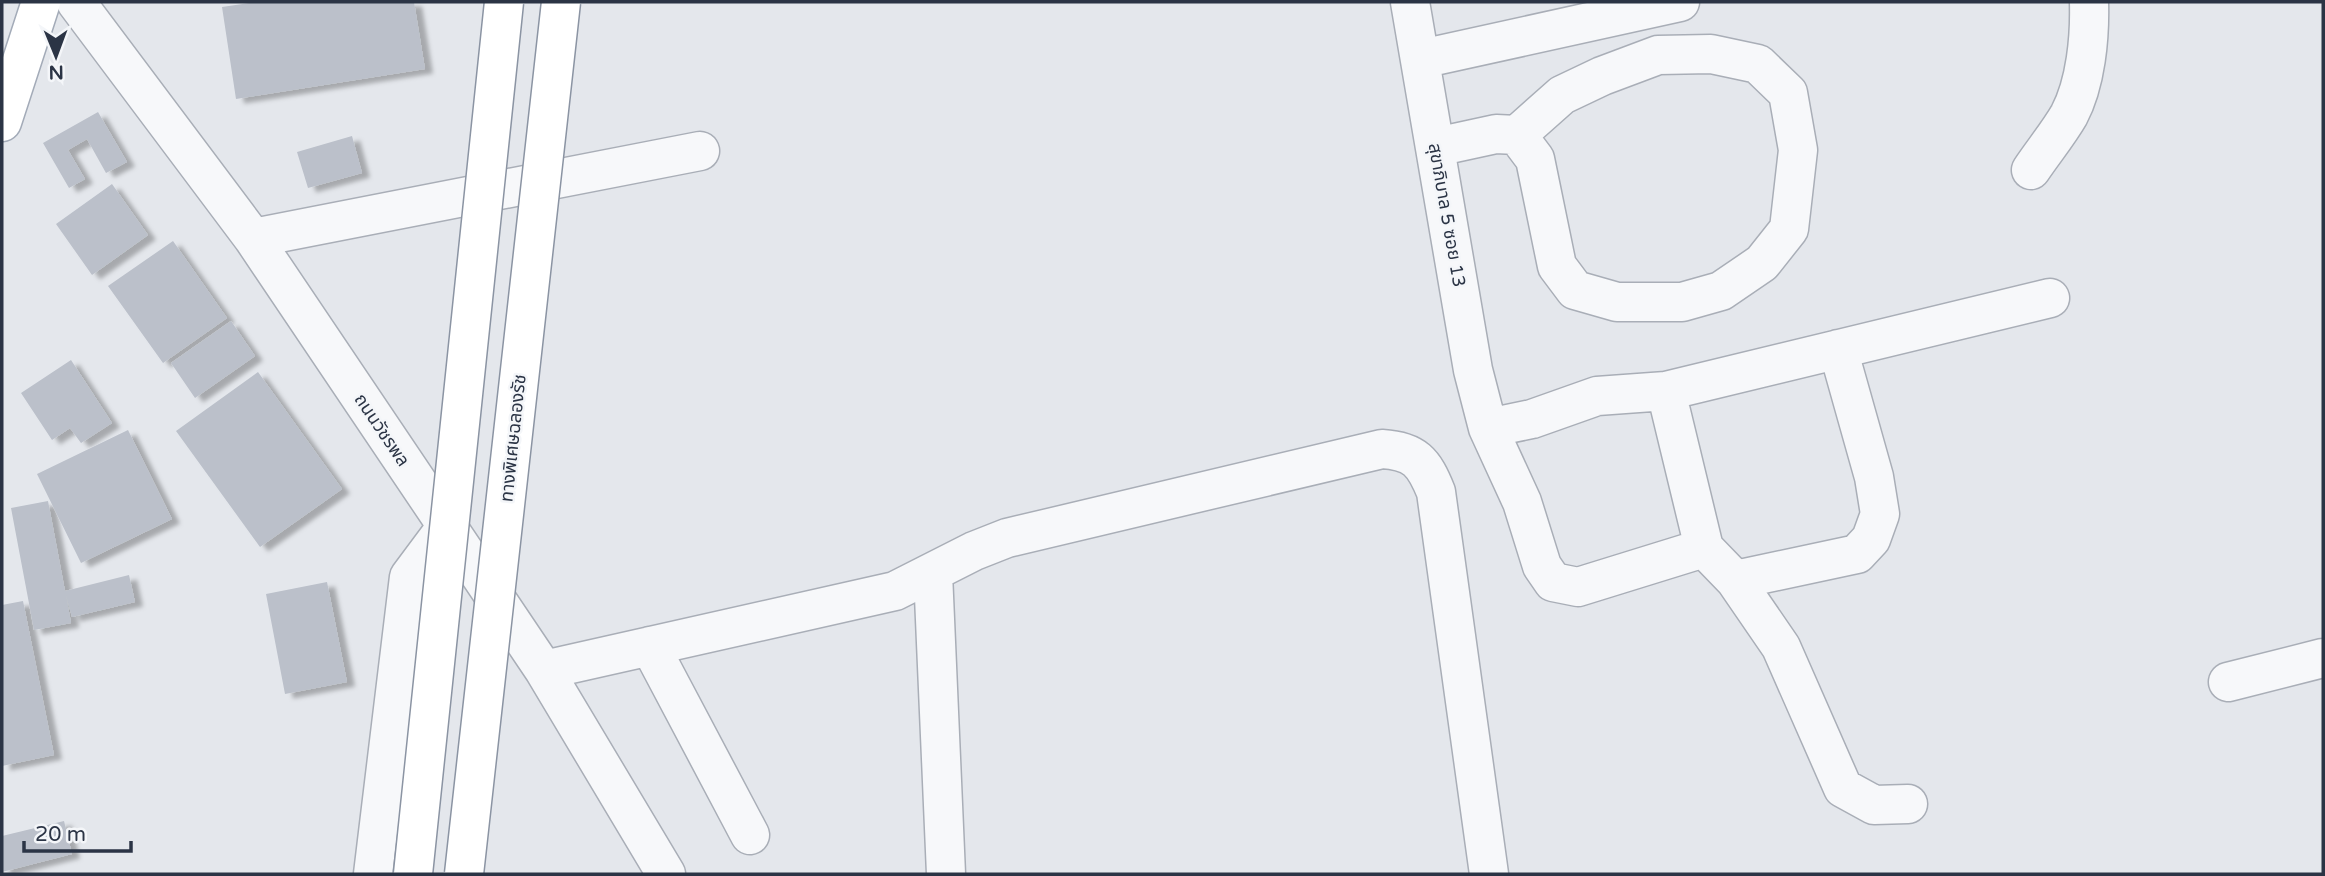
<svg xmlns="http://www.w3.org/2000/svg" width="2325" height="876" viewBox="0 0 2325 876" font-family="'Varela Round','Noto Sans Thai',sans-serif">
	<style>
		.building { fill: #bbc0ca; filter: url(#shadow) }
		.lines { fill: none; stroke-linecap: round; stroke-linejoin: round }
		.minor-casing { stroke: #a9aeb7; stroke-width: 41 }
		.major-casing { stroke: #a3abb8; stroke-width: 41 }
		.minor { stroke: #f7f8fa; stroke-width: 38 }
		.major { stroke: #fff; stroke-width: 38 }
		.highway-bridge-casing { stroke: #8b94a3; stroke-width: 41; stroke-linecap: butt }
		.highway-bridge { stroke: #fff; stroke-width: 38 }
		.labels { text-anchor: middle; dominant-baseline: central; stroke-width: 5; stroke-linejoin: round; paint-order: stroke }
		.street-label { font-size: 18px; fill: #2b3445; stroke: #f4f6f9 }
	</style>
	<defs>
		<filter id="shadow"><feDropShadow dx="8" dy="4.5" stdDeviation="2" flood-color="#0004"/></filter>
	</defs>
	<rect width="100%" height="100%" fill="#e4e7ec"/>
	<!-- building -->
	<path class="building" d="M 256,2 L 414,2 L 425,69 L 236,99 L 222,7 Z
		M 98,112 L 127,162 L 106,173 L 87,139 L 68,150 L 85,179 L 69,188 L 43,143 Z
		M 352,136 L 362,173 L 308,188 L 297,152 Z
		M 112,184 L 148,235 L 92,275 L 56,224 Z
		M 173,241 L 227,318 L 163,363 L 108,286 Z
		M 231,321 L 255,356 L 195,398 L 171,363 Z
		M 71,360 L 112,423 L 81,443 L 70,428 L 52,440 L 21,393 Z
		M 258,372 L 342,489 L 260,547 L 176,431 Z
		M 128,430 L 172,519 L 81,563 L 37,474 Z
		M 48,501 L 65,591 L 129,575 L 135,602 L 72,617 L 66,595 L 71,623 L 34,630 L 11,508 Z
		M 327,582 L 347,682 L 285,694 L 266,594 Z
		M 23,601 L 54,755 L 2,766 L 2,605 Z
		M 64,821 L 72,854 L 2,872 L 2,836 Z"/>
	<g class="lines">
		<!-- minor casing -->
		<g class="minor-casing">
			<path id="minor" d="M 76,2 L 253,238 L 544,670 L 666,874
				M 1410,2 L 1473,370 L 1488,428 L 1522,502 L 1542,566 L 1553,582 L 1578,587 L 1704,548
				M 1421,59 L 1680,2
				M 1436,147 L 1496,134 L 1517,135 L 1535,159 L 1557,266 L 1575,290 L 1617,302 L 1682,302 L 1721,291 L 1762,263 L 1789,229 L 1798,150 L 1788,93 L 1758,64 L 1711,54 L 1658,55 L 1602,76 L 1562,95 L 1517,135
				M 2031,170 C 2043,152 2058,134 2069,115 C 2086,83 2090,37 2089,2
				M 253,238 L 700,151
				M 1666,391 L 1704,548 L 1735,580 L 1781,647 L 1843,788 L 1874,805 L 1908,804
				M 1488,428 L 1532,419 L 1597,396 L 1666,391 L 2050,298
				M 933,573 L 946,874
				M 1735,580 L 1857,554 L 1871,539 L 1880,514 L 1874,477 L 1838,349
				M 650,646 L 750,835
				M 544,670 L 895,591 L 974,551 L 1007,538 L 1382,449 C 1415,451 1424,462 1436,492 L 1489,874
				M 2228,682 L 2323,658
				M 373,874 L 409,577 L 447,526"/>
		</g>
		<!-- major casing -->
		<g class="major-casing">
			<path id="major" d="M 2,122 L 41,2"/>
		</g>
		<!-- minor -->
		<use href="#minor" class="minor"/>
		<!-- major -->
		<use href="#major" class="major"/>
		<!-- highway-bridge casing -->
		<g class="highway-bridge-casing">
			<path id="highway-bridge" d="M 413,874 L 504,2
				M 464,874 L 561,2"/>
		</g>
		<!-- highway-bridge -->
		<use href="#highway-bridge" class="highway-bridge"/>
	</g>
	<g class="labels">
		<!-- street labels -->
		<g class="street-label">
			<text transform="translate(1447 215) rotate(80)">สุขาภิบาล 5 ซอย 13</text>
			<text transform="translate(382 430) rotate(56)">ถนนวัชรพล</text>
			<text transform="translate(513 438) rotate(-84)">ทางพิเศษฉลองรัช</text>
		</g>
	</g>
	<!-- border -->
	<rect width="2325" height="876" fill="none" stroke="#2b3445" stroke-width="7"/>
	<!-- north arrow -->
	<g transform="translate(56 56) rotate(179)" stroke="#f4f6f9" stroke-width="5" paint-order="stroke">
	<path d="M0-5L12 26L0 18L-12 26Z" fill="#2b3445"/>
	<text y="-10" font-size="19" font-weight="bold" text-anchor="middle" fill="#2b3445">N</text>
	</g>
	<!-- scale -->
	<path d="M24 841v10h107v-10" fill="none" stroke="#2b3445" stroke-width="3.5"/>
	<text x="35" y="841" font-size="21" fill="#2b3445" stroke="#f4f6f9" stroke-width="5" paint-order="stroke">20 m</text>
</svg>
